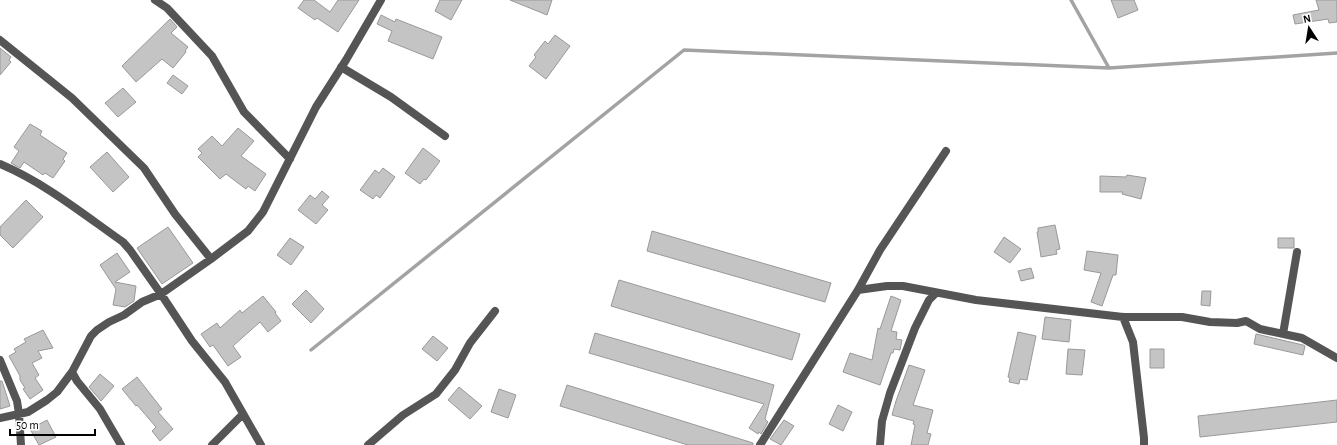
<svg xmlns="http://www.w3.org/2000/svg" width="1337" height="445" viewBox="0 0 1337 445" font-family="'Alegreya Sans',sans-serif">
	<style>
		.lines { fill: none; stroke-linecap: round; stroke-linejoin: round }
		.stream { stroke: #a3a3a3; stroke-width: 3.5 }
		.building { fill: #c4c4c4; stroke: #999 }
		.minor { stroke: #555; stroke-width: 8 }
	</style>
	<rect width="100%" height="100%" fill="#fff"/>
	<g class="lines">
		<!-- stream -->
		<path class="stream" d="M 1071,0 L 1109,68
			M 311,350 L 684,50 L 1109,68 L 1337,53"/>
	</g>
	<!-- building -->
	<path class="building" d="M 304,0 L 314,0 L 330,12 L 338,0 L 359,0 L 338,32 L 317,18 L 315,20 L 298,8 Z
		M 440,0 L 462,0 L 451,20 L 435,11 Z
		M 510,0 L 552,0 L 547,15 Z
		M 1111,0 L 1134,0 L 1138,10 L 1118,18 Z
		M 1316,0 L 1337,0 L 1337,22 L 1329,23 L 1328,19 L 1295,24 L 1293,15 L 1319,10 Z
		M 381,15 L 395,22 L 396,19 L 442,37 L 433,59 L 388,41 L 392,31 L 377,24 Z
		M 170,19 L 177,27 L 171,33 L 188,47 L 185,51 L 186,52 L 173,68 L 162,59 L 136,82 L 122,66 Z
		M 555,35 L 570,46 L 546,79 L 529,66 L 536,57 L 534,55 L 545,41 L 548,44 Z
		M 0,48 L 11,57 L 9,60 L 11,62 L 0,75 Z
		M 173,75 L 188,86 L 182,94 L 167,83 Z
		M 123,88 L 136,102 L 118,117 L 105,103 Z
		M 30,124 L 42,131 L 40,135 L 67,153 L 63,159 L 65,161 L 53,178 L 45,173 L 43,175 L 24,162 L 20,168 L 11,163 L 19,151 L 14,147 Z
		M 238,128 L 254,141 L 241,156 L 266,174 L 255,191 L 248,186 L 246,189 L 226,174 L 220,179 L 198,157 L 202,153 L 198,149 L 212,136 L 222,146 Z
		M 423,148 L 440,161 L 426,180 L 424,179 L 420,184 L 405,173 Z
		M 107,152 L 129,177 L 113,192 L 90,167 Z
		M 383,168 L 395,177 L 380,198 L 376,195 L 373,199 L 360,190 L 375,170 L 379,173 Z
		M 1127,175 L 1146,178 L 1141,199 L 1122,194 L 1123,192 L 1100,192 L 1100,176 L 1126,177 Z
		M 322,191 L 329,197 L 322,205 L 328,210 L 316,224 L 298,210 L 310,195 L 315,199 Z
		M 26,200 L 43,217 L 13,248 L 0,235 L 0,227 Z
		M 1055,225 L 1060,249 L 1056,250 L 1057,254 L 1041,257 L 1037,232 L 1038,232 L 1038,228 Z
		M 168,227 L 193,263 L 162,284 L 137,248 Z
		M 652,231 L 831,283 L 825,302 L 647,251 Z
		M 1004,237 L 1021,249 L 1010,263 L 994,252 Z
		M 290,238 L 304,247 L 291,265 L 277,255 Z
		M 1278,238 L 1294,238 L 1294,248 L 1278,248 Z
		M 1087,251 L 1118,255 L 1116,275 L 1113,275 L 1102,306 L 1091,302 L 1101,273 L 1084,270 Z
		M 117,253 L 130,272 L 115,282 L 136,286 L 134,301 L 125,307 L 113,305 L 116,289 L 100,265 Z
		M 1031,268 L 1034,278 L 1021,281 L 1018,271 Z
		M 619,280 L 800,334 L 792,360 L 611,306 Z
		M 306,290 L 324,309 L 311,323 L 292,304 Z
		M 1202,291 L 1211,291 L 1210,306 L 1201,305 Z
		M 263,296 L 276,312 L 275,313 L 281,321 L 268,332 L 260,322 L 233,346 L 241,357 L 228,366 L 213,345 L 210,347 L 201,334 L 217,323 L 220,328 L 240,310 L 242,313 Z
		M 891,296 L 901,300 L 891,331 L 897,332 L 896,339 L 902,340 L 900,350 L 894,349 L 893,353 L 891,353 L 880,385 L 843,372 L 850,353 L 872,360 L 878,328 L 880,329 Z
		M 1045,317 L 1071,320 L 1069,342 L 1042,339 Z
		M 43,330 L 53,348 L 38,351 L 42,358 L 32,363 L 39,375 L 35,378 L 43,390 L 30,399 L 23,389 L 25,388 L 20,380 L 20,376 L 9,356 L 16,352 L 14,349 L 26,342 L 24,339 Z
		M 1018,332 L 1036,336 L 1027,380 L 1020,379 L 1019,384 L 1009,382 L 1010,378 L 1008,377 Z
		M 595,333 L 774,385 L 765,419 L 768,422 L 761,434 L 759,432 L 758,434 L 749,428 L 764,404 L 589,353 Z
		M 1256,334 L 1303,345 L 1305,346 L 1303,355 L 1254,344 Z
		M 433,336 L 448,348 L 437,361 L 422,349 Z
		M 1068,349 L 1085,350 L 1082,375 L 1066,374 Z
		M 1150,349 L 1164,349 L 1164,368 L 1150,368 Z
		M 909,365 L 925,370 L 913,405 L 933,410 L 927,433 L 931,434 L 928,445 L 911,445 L 915,425 L 913,424 L 914,421 L 892,415 L 896,401 Z
		M 100,374 L 114,386 L 101,401 L 89,387 Z
		M 137,377 L 162,409 L 158,412 L 173,429 L 160,441 L 152,431 L 156,427 L 137,405 L 136,406 L 122,389 Z
		M 0,381 L 2,381 L 10,406 L 0,409 Z
		M 567,385 L 753,443 L 753,445 L 688,445 L 560,406 Z
		M 459,387 L 482,406 L 470,419 L 448,400 Z
		M 499,389 L 516,395 L 508,418 L 491,412 Z
		M 1337,400 L 1337,422 L 1200,437 L 1198,416 Z
		M 838,405 L 852,412 L 843,431 L 829,424 Z
		M 47,420 L 56,437 L 39,445 L 30,429 Z
		M 784,420 L 794,426 L 781,445 L 770,439 Z"/>
	<g class="lines">
		<!-- minor -->
		<path class="minor" d="M 155,0 L 167,8 L 212,56 L 244,112 L 290,159
			M 0,40 L 72,98 L 144,168 L 175,214 L 211,259
			M 341,67 L 391,97 L 445,136
			M 0,164 C 45,183 83,214 123,242 L 130,250 L 161,294 L 192,341 L 225,382 L 261,445
			M 858,290 L 887,286 L 903,286 L 976,300 L 1123,317 L 1182,317 L 1210,322 L 1237,323 L 1246,321 L 1260,329 L 1302,338 L 1337,358
			M 1123,317 L 1133,342 L 1144,438 L 1144,445
			M 1283,334 L 1297,252
			M 0,360 L 17,401 L 19,414 L 21,445
			M 72,372 L 77,381 L 100,409 L 121,445
			M 0,418 L 28,412 L 47,400 L 57,392 L 72,372 L 91,336 L 97,330 L 109,322 L 124,315 L 142,302 L 161,294 L 211,259 L 248,231 L 263,212 L 316,107 L 346,60 L 381,0
			M 212,445 L 243,414
			M 368,445 L 403,415 L 436,394 L 455,370 L 470,343 L 495,311
			M 760,445 L 858,290 L 880,250 L 946,151
			M 880,445 L 882,421 L 890,393 L 915,328 L 929,300 L 936,293"/>
	</g>
	<!-- north arrow -->
	<g transform="translate(1309 28) rotate(348)" stroke="#ffffff" stroke-width="3" paint-order="stroke">
	<path d="M0-3L7 15L0 10L-7 15Z" fill="#000000"/>
	<text y="-6" font-size="11" font-weight="bold" text-anchor="middle" fill="#000000">N</text>
	</g>
	<!-- scale -->
	<path d="M10 429v6h85v-6" fill="none" stroke="#000000" stroke-width="2"/>
	<text x="16" y="429" font-size="12" fill="#000000" stroke="#ffffff" stroke-width="3" paint-order="stroke">50 m</text>
</svg>
